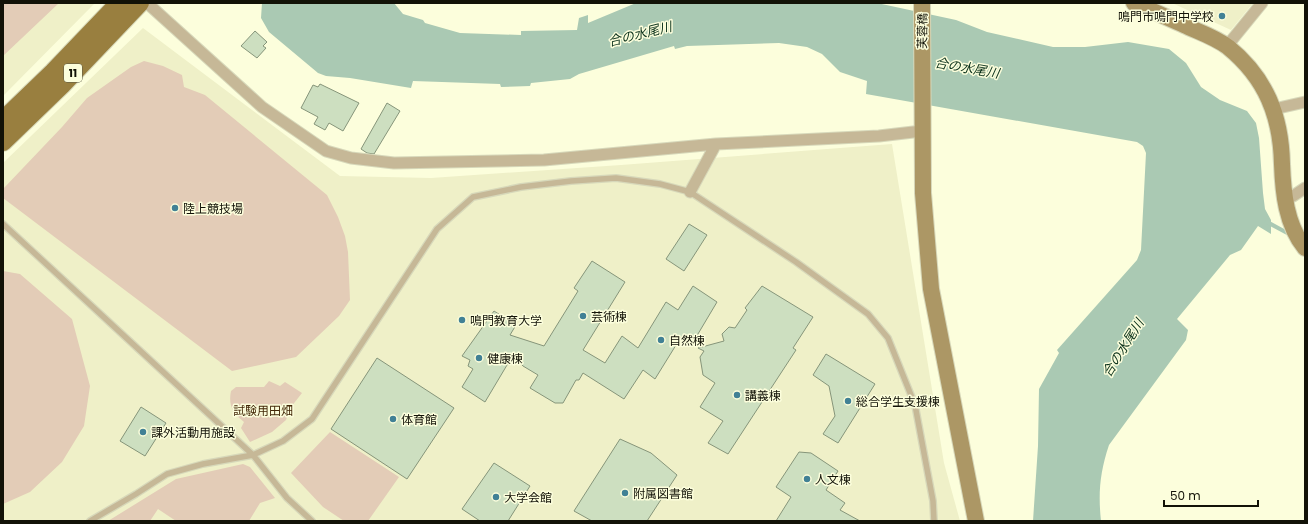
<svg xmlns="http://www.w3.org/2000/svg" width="1308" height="524" viewBox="0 0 1308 524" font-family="Poppins,'Noto Sans JP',sans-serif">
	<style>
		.built { fill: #eff0c8 }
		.green { fill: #e3ccb7 }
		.water { fill: #aac9b3 }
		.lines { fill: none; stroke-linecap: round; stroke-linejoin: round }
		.stream { stroke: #aac9b3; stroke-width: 4 }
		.building { fill: #cddfc0; stroke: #86957a }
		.lane-casing { stroke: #d7d8ba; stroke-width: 8 }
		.street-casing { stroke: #d7d8ba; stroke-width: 13 }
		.secondary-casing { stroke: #d7d8ba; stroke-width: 18 }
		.primary-casing { stroke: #d7d8ba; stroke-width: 20 }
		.lane { stroke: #c6b897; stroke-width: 5.5 }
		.street { stroke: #c6b897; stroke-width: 11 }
		.secondary { stroke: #ac9765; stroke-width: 16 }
		.primary { stroke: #997f3f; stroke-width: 18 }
		.poi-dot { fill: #418195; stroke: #fcfedc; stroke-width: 1.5 }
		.labels { text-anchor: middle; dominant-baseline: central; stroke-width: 3; stroke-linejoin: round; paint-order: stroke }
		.shield { fill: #fcfedc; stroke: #585947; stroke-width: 1 }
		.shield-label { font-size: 11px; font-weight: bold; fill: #121207 }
		.poi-label { font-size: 12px; fill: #121207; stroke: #fcfedc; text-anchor: start }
		.street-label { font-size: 12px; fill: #121207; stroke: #fcfedc }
		.park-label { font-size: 12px; fill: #422707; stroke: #fcfedc }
		.water-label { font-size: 13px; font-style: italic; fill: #0b321b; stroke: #fcfedc }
	</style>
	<rect width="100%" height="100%" fill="#fcfedc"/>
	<!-- built -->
	<path class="built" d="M 3,3 L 95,3 L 3,96 Z
		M 1172,3 L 1253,3 L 1231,30 Z
		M 143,28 L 340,176 L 431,178 L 621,165 L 892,144 L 944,463 L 960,521 L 3,521 L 3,163 Z"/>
	<!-- green -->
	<path class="green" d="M 3,3 L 59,3 L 3,56 Z
		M 144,61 L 163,66 L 182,75 L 184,87 L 205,95 L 327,195 L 338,217 L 345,236 L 348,252 L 350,300 L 339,316 L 296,357 L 232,371 L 3,198 L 3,189 L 62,127 L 87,98 L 131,67 Z
		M 3,271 L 20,274 L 72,319 L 90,386 L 84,426 L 62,462 L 30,492 L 3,504 Z
		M 269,381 L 280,386 L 285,382 L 302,393 L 291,407 L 286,420 L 272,432 L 250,442 L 241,428 L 244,422 C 233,413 228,406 231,391 L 236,387 L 264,387 Z
		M 330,432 L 399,477 L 368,521 L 344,521 L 323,507 L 291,473 Z
		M 243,464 L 250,467 L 275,498 L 260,503 L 249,521 L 176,521 L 158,509 L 150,521 L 108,521 L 176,479 Z"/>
	<!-- water -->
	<path class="water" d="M 262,3 L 394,3 L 403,14 L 423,20 L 425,23 L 460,33 L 521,35 L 521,31 L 577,30 L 579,18 L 588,15 L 588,23 L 636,3 L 877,3 L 956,20 L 987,32 L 1053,47 L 1085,47 L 1128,42 L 1169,49 L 1186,63 L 1201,87 L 1220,100 L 1247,111 L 1256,123 L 1259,138 L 1263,193 L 1265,209 L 1271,220 L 1271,234 L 1258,226 L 1241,250 L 1230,255 L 1177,319 L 1188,330 L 1186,340 L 1109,445 C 1100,472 1098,493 1101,521 L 1033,521 L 1038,446 L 1039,389 L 1059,353 L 1057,350 L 1137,260 L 1141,250 L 1146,153 L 1143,146 L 1137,142 L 866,94 L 867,81 L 840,72 L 822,54 L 807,47 L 779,43 L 687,46 L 675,49 L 674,46 L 579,74 L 570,79 L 531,83 L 530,86 L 501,87 L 500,84 L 413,81 L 411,88 L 350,78 L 326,76 L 318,73 L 269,32 L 261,18 Z"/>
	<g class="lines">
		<!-- stream -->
		<path class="stream" d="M 1267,222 L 1291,235"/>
	</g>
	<!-- building -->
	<path class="building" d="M 255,31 L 267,42 L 263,46 L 266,48 L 257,58 L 241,46 Z
		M 320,84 L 359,103 L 343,131 L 329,123 L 325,130 L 314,124 L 318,117 L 301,108 L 313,85 L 318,87 Z
		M 387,103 L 400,111 L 374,154 L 367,153 L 361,149 Z
		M 689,224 L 707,235 L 684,271 L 666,259 Z
		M 592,261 L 625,282 L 583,350 L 605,363 L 622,336 L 638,348 L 666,302 L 678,310 L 693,286 L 717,302 L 692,344 L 681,337 L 655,379 L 643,370 L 624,399 L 583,373 L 579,380 L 576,380 L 563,403 L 555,403 L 530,388 L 538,375 L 523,366 L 513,355 L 485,402 L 462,387 L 473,369 L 468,366 L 470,360 L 462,356 L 494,311 L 516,325 L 510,335 L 544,346 L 578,291 L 574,288 Z
		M 762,286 L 813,317 L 793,348 L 796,350 L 728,454 L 708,443 L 723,421 L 700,407 L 715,383 L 703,375 L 700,357 L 704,351 L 698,348 L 724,341 L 722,334 L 729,327 L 735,328 L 747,310 L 745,308 Z
		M 826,354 L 875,384 L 838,443 L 823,434 L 835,416 L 829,386 L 813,375 Z
		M 377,358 L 454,408 L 407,479 L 331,429 Z
		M 141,407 L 166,423 L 145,456 L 120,441 Z
		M 620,439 L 651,453 L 677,475 L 647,521 L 592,521 L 574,511 Z
		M 799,452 L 811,453 L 838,471 L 826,490 L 845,503 L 840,510 L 860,521 L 776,521 L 791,497 L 776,487 Z
		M 494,463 L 530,486 L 508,521 L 480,521 L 462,509 Z"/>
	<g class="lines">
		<!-- lane casing -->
		<g class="lane-casing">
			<path id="lane" d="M 3,224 L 253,455 L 287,498 L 312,521
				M 90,521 L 136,494 L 167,474 L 203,464 L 253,455 L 283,441 L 312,419 L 437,229 L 473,197 L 521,187 L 571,181 L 616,178 L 660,184 L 690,192 L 796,262 L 868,314 L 888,338 L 915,405 L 933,501 L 934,521"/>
		</g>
		<!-- street casing -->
		<g class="street-casing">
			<path id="street" d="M 147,3 L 262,107 L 326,151 L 351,158 L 394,163 L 544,160 L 716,144 L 879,136 L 922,131
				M 1227,46 L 1262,3
				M 1274,109 L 1305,102
				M 690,192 L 716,144
				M 1284,199 L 1293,196 L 1305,188"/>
		</g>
		<!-- secondary casing -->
		<g class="secondary-casing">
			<path id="secondary" d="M 922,3 L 923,193 L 931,289 L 976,521
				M 1134,3 C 1151,10 1168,18 1184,25 C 1199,32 1215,37 1228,47 C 1266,78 1281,116 1282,164 C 1283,192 1286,225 1305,248"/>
		</g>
		<!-- primary casing -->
		<g class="primary-casing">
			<path id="primary" d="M 3,120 L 53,72 L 119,3
				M 3,142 L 62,85 L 140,3"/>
		</g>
		<!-- lane -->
		<use href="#lane" class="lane"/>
		<!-- street -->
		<use href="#street" class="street"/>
		<!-- secondary -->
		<use href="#secondary" class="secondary"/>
		<!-- primary -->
		<use href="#primary" class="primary"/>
	</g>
	<!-- markers -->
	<g class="poi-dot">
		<circle cx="1222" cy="16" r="4"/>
		<circle cx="175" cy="208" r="4"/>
		<circle cx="583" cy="316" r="4"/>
		<circle cx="462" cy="320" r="4"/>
		<circle cx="661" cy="340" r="4"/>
		<circle cx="479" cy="358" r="4"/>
		<circle cx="737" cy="395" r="4"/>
		<circle cx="848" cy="401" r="4"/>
		<circle cx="393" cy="419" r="4"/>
		<circle cx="143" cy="432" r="4"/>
		<circle cx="807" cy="479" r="4"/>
		<circle cx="625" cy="493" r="4"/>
		<circle cx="496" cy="497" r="4"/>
	</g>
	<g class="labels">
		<!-- shield labels -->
		<rect class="shield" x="64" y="64" width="18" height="18" rx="3"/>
		<g class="shield-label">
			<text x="73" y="73">11</text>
		</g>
		<!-- poi labels -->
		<g class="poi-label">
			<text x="1214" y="16" text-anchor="end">鳴門市鳴門中学校</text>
			<text x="183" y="208">陸上競技場</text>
			<text x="591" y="316">芸術棟</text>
			<text x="470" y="320">鳴門教育大学</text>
			<text x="669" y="340">自然棟</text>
			<text x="487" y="358">健康棟</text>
			<text x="745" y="395">講義棟</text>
			<text x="856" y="401">総合学生支援棟</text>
			<text x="401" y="419">体育館</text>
			<text x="151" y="432">課外活動用施設</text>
			<text x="815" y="479">人文棟</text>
			<text x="633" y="493">附属図書館</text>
			<text x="504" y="497">大学会館</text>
		</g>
		<!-- street labels -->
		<g class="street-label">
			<text transform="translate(922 31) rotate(-89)">芙蓉橋</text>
		</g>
		<!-- park labels -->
		<g class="park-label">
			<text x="263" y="410">試験用田畑</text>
		</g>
		<!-- water labels -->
		<g class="water-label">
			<text transform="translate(640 34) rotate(-14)">合の水尾川</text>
			<text transform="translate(967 68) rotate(10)">合の水尾川</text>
			<text transform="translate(1123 348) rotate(-58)">合の水尾川</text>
		</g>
	</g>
	<!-- border -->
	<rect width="1308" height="524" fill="none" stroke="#121207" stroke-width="8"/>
	<!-- scale -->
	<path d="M1164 500v6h94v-6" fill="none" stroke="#121207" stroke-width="2"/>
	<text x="1170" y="500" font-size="12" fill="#121207" stroke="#fcfedc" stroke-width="3" paint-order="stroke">50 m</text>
</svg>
